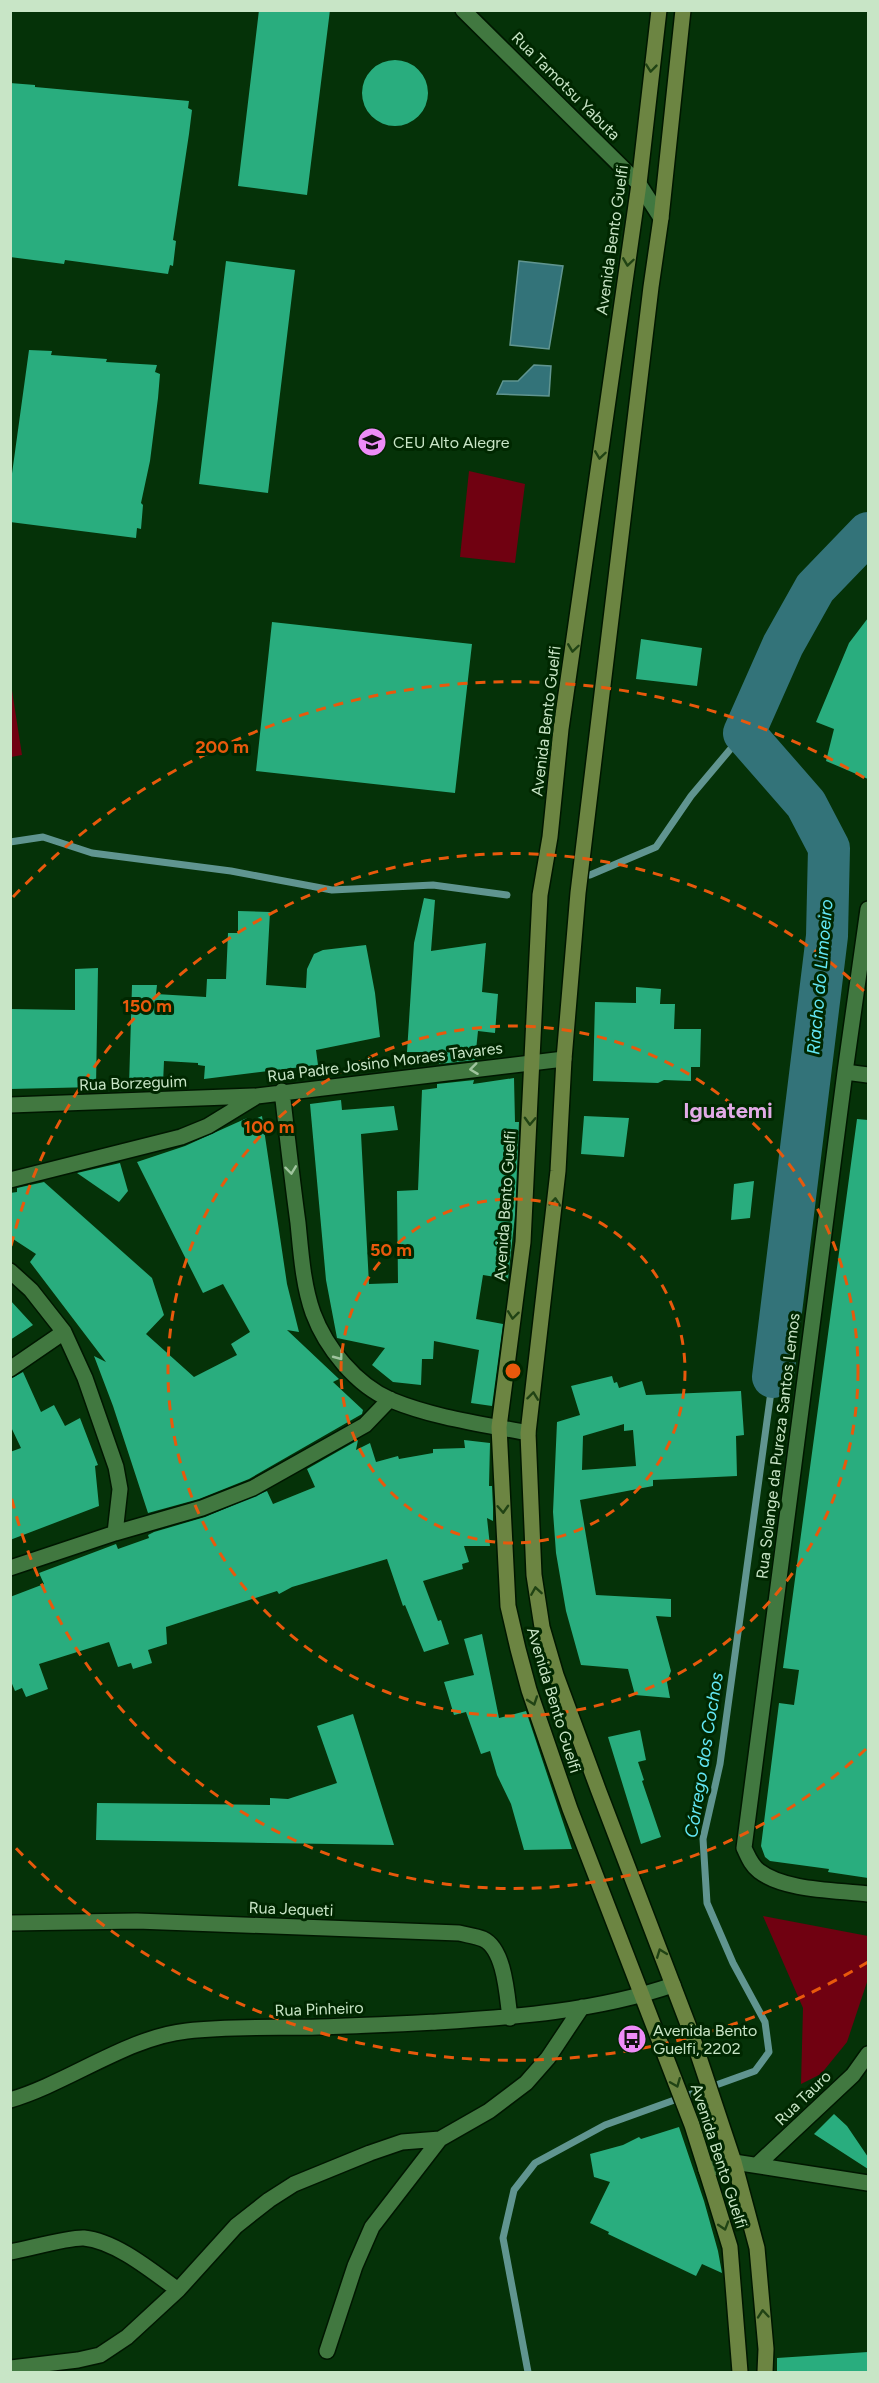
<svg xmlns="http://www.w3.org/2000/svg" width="879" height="2383" viewBox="0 0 879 2383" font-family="Figtree,sans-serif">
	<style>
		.green { fill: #700111 }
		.water { fill: #337379; stroke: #609590; stroke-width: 1.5 }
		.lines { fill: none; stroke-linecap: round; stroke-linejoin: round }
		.stream { stroke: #609590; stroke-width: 7 }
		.river { stroke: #337379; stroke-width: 42 }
		.building { fill: #29ad7e; fill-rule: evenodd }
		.minor-casing { stroke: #001700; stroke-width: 18 }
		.secondary-casing { stroke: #001700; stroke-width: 18 }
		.minor { stroke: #417840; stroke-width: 15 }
		.secondary { stroke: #6c8542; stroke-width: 15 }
		.oneway { stroke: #204314 }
		.oneway2 { stroke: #a0c49e }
		.ring { fill: none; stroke: #e8590c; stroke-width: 3; stroke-dasharray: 10 8 }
		.labels { text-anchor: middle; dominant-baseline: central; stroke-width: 6; stroke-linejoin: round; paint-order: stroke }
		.street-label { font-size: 16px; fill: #c8e5c6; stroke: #002700 }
		.poi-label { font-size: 16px; fill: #c8e5c6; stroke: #002700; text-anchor: start }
		.water-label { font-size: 18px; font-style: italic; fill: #63e8f5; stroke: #002700 }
		.district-label { font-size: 22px; font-weight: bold; fill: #e1abe6; stroke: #002700 }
		.centre { fill: #e8590c; stroke: #002700; stroke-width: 3 }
		.ring-label { font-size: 18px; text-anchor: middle; font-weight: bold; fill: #e8590c; stroke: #002700; stroke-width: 6; stroke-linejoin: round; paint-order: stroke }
	</style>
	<rect width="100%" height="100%" fill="#053208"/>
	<!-- green -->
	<path class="green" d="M 469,471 L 525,484 L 515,563 L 460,557 Z
		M 11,684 L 22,755 L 11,757 L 10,757 Z
		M 763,1916 L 868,1936 L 868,1979 L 847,2042 L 821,2074 L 801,2084 L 803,2008 Z"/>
	<!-- water -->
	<path class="water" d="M 519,261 L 563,266 L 549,349 L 510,345 Z
		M 534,365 L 551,366 L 549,396 L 497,394 L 503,381 L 518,381 Z"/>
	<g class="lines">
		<!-- stream -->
		<path class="stream" d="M 10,842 L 43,837 L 92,853 L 231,871 L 332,890 L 433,885 L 507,895
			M 590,875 L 656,847 L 691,796 L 744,733
			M 528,2372 L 503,2238 L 514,2190 L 535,2163 L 605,2125 L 755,2071 L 769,2052 L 765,2022 L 733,1963 L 707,1903 L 703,1839 L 720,1764 L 773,1377"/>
		<!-- river -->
		<path class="river" d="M 773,1377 L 827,936 L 829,848 L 806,804 L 744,733 L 783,645 L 815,588 L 868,533"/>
	</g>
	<!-- building -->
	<path class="building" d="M 259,10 L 330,10 L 307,195 L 238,186 Z
		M362 93a33 33 0 1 1 66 0a33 33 0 1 1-66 0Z
		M 10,83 L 35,85 L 35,87 L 189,101 L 188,108 L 192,110 L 189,134 L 173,240 L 176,241 L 173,266 L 170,265 L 168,274 L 65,260 L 64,264 L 10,257 Z
		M 226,261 L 295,270 L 268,493 L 199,484 Z
		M 29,350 L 52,351 L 51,355 L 107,359 L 106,362 L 157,365 L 155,372 L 160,374 L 158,398 L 150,461 L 141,503 L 143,505 L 141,529 L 137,528 L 136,538 L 10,522 L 10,488 Z
		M 868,618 L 868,779 L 826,761 L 834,729 L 816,722 L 849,643 Z
		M 272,622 L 472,644 L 455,793 L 256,771 Z
		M 641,639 L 702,648 L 697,686 L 636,679 Z
		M 424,898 L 435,900 L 431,951 L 486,943 L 482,992 L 498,994 L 495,1033 L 478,1031 L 475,1060 L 439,1064 L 440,1053 L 423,1055 L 423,1052 L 407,1052 L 414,943 Z
		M 238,911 L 270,912 L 266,985 L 306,988 L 307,969 L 314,954 L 323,950 L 366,945 L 375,993 L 380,1037 L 316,1050 L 318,1065 L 204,1079 L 205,1066 L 198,1065 L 198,1063 L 164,1061 L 163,1084 L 129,1086 L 132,985 L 157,985 L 156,994 L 206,997 L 207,979 L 226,979 L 228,933 L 238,933 Z
		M 98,968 L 96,1087 L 10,1089 L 10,1009 L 75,1010 L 75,969 Z
		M 636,987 L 661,989 L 660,1004 L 675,1004 L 674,1029 L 701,1029 L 700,1067 L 691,1067 L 691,1081 L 664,1080 L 658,1083 L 593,1081 L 595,1002 L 636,1003 Z
		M 514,1078 L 515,1122 L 519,1122 L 515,1215 L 508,1279 L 483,1275 L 476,1319 L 503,1324 L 492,1406 L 471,1403 L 479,1350 L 434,1341 L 433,1359 L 422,1359 L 421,1385 L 393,1382 L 372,1365 L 385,1348 L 337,1338 L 326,1280 L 310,1104 L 341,1100 L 342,1110 L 394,1106 L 398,1130 L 361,1134 L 369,1284 L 398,1283 L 397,1191 L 418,1190 L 422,1090 L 437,1088 L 437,1084 L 474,1080 L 473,1084 Z
		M 262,1116 L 287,1284 L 299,1332 L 287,1330 L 339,1379 L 333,1382 L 363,1410 L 362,1414 L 249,1479 L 199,1499 L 148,1513 L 113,1406 L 94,1356 L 106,1362 L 30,1262 L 36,1254 L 10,1237 L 10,1193 L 17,1192 L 17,1188 L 44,1182 L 152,1278 L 164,1315 L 146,1334 L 194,1377 L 237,1355 L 231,1344 L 250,1332 L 223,1284 L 203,1293 L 137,1162 L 185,1146 L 247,1118 L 248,1122 Z
		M 584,1116 L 629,1118 L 624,1157 L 581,1154 Z
		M 857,1119 L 868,1120 L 868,1878 L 828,1872 L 829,1869 L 770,1861 L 765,1857 L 761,1846 L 779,1703 L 794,1705 L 799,1670 L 783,1668 Z
		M 120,1163 L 128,1191 L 119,1202 L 77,1173 Z
		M 754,1181 L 750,1218 L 731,1220 L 734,1184 Z
		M 10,1300 L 33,1325 L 10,1340 Z
		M 23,1372 L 41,1412 L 54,1405 L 65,1426 L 80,1418 L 98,1465 L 95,1466 L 99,1506 L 10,1540 L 10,1452 L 21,1448 L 10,1425 L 10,1379 Z
		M 612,1376 L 614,1383 L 617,1382 L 619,1388 L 642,1381 L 646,1395 L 741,1391 L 744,1435 L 736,1436 L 737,1476 L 653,1480 L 653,1486 L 580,1500 L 596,1595 L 671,1599 L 671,1617 L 656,1616 L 671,1671 L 667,1682 L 670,1698 L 635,1695 L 628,1669 L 581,1665 L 566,1611 L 556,1553 L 553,1512 L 557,1422 L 580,1415 L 571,1386 ZM 624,1424 L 624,1431 L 633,1430 L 636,1466 L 582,1470 L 583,1436 Z
		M 358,1440 L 356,1450 L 370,1443 L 376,1462 L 398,1456 L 399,1459 L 433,1453 L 433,1449 L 465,1448 L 464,1440 L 490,1443 L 489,1486 L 492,1486 L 493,1507 L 493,1521 L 487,1518 L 490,1546 L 464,1546 L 469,1562 L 462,1564 L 463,1569 L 423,1581 L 438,1621 L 441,1620 L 449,1644 L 424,1652 L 405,1605 L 403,1606 L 387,1559 L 292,1587 L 279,1594 L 277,1591 L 166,1627 L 167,1644 L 148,1650 L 152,1663 L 133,1669 L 131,1663 L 118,1667 L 109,1642 L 39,1664 L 48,1689 L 26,1697 L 22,1688 L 15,1691 L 10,1679 L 10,1597 L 44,1584 L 39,1573 L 116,1544 L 118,1549 L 149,1538 L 148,1535 L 154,1532 L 205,1517 L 267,1491 L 273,1504 L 315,1487 L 307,1469 Z
		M 482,1634 L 499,1718 L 526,1711 L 572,1849 L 524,1850 L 511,1804 L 497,1775 L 490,1751 L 481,1754 L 466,1712 L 454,1715 L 444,1682 L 474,1675 L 464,1639 Z
		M 353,1714 L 394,1845 L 96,1840 L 97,1803 L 270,1805 L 270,1798 L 288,1799 L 337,1783 L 317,1726 Z
		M 640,1730 L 646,1760 L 638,1762 L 644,1780 L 642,1781 L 661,1837 L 641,1844 L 608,1737 Z
		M 834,2114 L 847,2126 L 868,2157 L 868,2169 L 814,2134 Z
		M 679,2127 L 704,2201 L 718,2251 L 722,2273 L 702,2264 L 696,2276 L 608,2234 L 609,2232 L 590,2223 L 610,2182 L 594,2177 L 590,2154 L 623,2145 L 639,2137 L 641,2139 Z
		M 868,2352 L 868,2373 L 777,2373 L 777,2358 Z"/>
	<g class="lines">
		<!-- minor casing -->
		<g class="minor-casing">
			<path id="minor" d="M 463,10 L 639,184 L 661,218
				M 868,909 L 845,1072 L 744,1848 C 748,1856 751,1865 759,1871 C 785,1891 837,1890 868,1894
				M 845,1072 L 868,1075
				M 282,1091 C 287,1135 292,1179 298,1223 C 301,1253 303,1285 313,1313 C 326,1348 356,1385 391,1400 C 435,1418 482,1424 528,1433
				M 10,1105 L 254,1096
				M 10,1180 L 181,1137 L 208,1126 L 257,1096 L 564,1059
				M 10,1271 L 31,1290 L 64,1332 L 85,1378 L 116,1467 L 120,1489 L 115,1533
				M 10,1369 L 64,1332
				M 10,1568 L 115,1533 L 202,1508 L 253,1488 L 365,1425 L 390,1399
				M 10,1923 L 137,1921 L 459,1933 C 467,1935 476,1936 483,1939 C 505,1949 507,1996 510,2018
				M 10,2100 C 68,2083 128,2037 187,2031 C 231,2026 275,2028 319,2027 C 358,2026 397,2024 437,2022 C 516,2017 597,2011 673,1985
				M 758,2164 L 853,2075 L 868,2054
				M 706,2170 L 734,2162 L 868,2183
				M 10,2252 C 28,2249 69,2237 84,2238 C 116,2241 153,2272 178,2290
				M 327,2351 L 355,2266 L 372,2227 L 440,2139
				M 11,2368 L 78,2360 L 100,2355 L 127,2337 L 178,2290 L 236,2226 L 269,2200 L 294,2184 L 370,2153 L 402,2142 L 440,2139 L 489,2111 L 526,2083 L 548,2058 L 582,2007"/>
		</g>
		<!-- secondary casing -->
		<g class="secondary-casing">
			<path id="secondary" d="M 659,10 L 639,184 L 561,729 L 550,837 L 540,895 L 523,1242 L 499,1427 L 508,1606 L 518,1649 L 529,1690 L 570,1809 L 692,2125 L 714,2195 L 730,2247 L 740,2372
				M 683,10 L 661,218 L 651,287 L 578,893 L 564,1059 L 558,1171 L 528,1433 L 534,1575 L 542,1627 L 556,1675 L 598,1789 L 689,2027 L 734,2162 L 757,2248 L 766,2349 L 765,2372"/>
		</g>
		<!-- minor -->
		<use href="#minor" class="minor"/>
		<!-- secondary -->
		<use href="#secondary" class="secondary"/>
	</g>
	<!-- one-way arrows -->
	<defs><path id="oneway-chevron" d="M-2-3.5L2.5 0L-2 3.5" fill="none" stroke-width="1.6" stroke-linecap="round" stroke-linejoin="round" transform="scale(1.5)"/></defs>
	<g class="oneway">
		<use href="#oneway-chevron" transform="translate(651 68) rotate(96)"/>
		<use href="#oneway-chevron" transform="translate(628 262) rotate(98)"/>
		<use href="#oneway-chevron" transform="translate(600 455) rotate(98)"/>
		<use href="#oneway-chevron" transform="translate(573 648) rotate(98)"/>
		<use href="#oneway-chevron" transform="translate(530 1121) rotate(92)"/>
		<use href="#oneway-chevron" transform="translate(555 1202) rotate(-85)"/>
		<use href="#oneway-chevron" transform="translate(513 1315) rotate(97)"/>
		<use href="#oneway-chevron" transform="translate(533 1396) rotate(-83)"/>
		<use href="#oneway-chevron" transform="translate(503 1509) rotate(87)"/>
		<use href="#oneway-chevron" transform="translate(536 1591) rotate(-99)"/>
		<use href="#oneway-chevron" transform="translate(533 1701) rotate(71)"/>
		<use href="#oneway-chevron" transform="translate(661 1953) rotate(-111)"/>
		<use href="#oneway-chevron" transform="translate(676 2083) rotate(68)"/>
		<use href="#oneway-chevron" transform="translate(724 2226) rotate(73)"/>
		<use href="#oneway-chevron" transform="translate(763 2314) rotate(-95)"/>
	</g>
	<g class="oneway2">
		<use href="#oneway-chevron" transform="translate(474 1069) rotate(173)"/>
		<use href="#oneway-chevron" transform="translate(291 1170) rotate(83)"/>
		<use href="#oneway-chevron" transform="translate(339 1356) rotate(53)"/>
	</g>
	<!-- distance rings -->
	<g class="ring">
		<circle cx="513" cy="1371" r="172"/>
		<circle cx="513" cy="1371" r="345"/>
		<path d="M866 1749A517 517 0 0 1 11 1496M11 1246A517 517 0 0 1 866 993"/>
		<path d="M868 1962A689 689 0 0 1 13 1845M13 897A689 689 0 0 1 868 780"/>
	</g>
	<!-- icons -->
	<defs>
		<g id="school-disc" transform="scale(1.5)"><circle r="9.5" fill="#ee8cf8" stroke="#002700"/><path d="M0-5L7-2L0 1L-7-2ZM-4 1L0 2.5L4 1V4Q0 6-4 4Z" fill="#111"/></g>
		<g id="bus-disc" transform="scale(1.5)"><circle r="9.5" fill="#ee8cf8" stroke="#002700"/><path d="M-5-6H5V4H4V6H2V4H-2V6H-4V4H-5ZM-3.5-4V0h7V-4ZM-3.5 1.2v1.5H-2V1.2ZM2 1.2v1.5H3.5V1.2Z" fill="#111"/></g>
	</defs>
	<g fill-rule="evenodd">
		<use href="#school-disc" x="372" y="442"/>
		<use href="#bus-disc" x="632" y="2039"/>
	</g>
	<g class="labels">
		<!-- street labels -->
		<g class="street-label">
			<text transform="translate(566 86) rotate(45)">Rua Tamotsu Yabuta</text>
			<text transform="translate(612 240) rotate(-82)">Avenida Bento Guelfi</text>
			<text transform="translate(546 721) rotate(-83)">Avenida Bento Guelfi</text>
			<text transform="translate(385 1062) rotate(-7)">Rua Padre Josino Moraes Tavares</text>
			<text transform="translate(133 1083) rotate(-2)">Rua Borzeguim</text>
			<text transform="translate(505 1206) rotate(-86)">Avenida Bento Guelfi</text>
			<text transform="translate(778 1446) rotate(-83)">Rua Solange da Pureza Santos Lemos</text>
			<text transform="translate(554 1700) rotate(73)">Avenida Bento Guelfi</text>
			<text transform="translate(291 1909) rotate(2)">Rua Jequeti</text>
			<text transform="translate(319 2009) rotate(-2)">Rua Pinheiro</text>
			<text transform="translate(803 2098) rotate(-44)">Rua Tauro</text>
			<text transform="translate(719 2156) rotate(72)">Avenida Bento Guelfi</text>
		</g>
		<!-- poi labels -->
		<g class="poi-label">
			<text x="393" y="442">CEU Alto Alegre</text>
			<text x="653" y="2030">Avenida Bento<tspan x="653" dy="18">Guelfi, 2202</tspan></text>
		</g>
		<!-- water labels -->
		<g class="water-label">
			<text transform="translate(820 977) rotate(-85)">Riacho do Limoeiro</text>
			<text transform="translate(704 1755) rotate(-81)">Córrego dos Cochos</text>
		</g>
		<!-- district labels -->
		<g class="district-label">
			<text x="728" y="1110">Iguatemi</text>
		</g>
	</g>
	<circle cx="513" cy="1371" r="9" class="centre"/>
	<g class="ring-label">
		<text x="222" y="753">200 m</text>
		<text x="147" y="1012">150 m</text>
		<text x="269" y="1133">100 m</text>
		<text x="391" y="1256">50 m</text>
	</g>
	<!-- border -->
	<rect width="879" height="2383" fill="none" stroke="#c8e5c6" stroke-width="24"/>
</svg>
